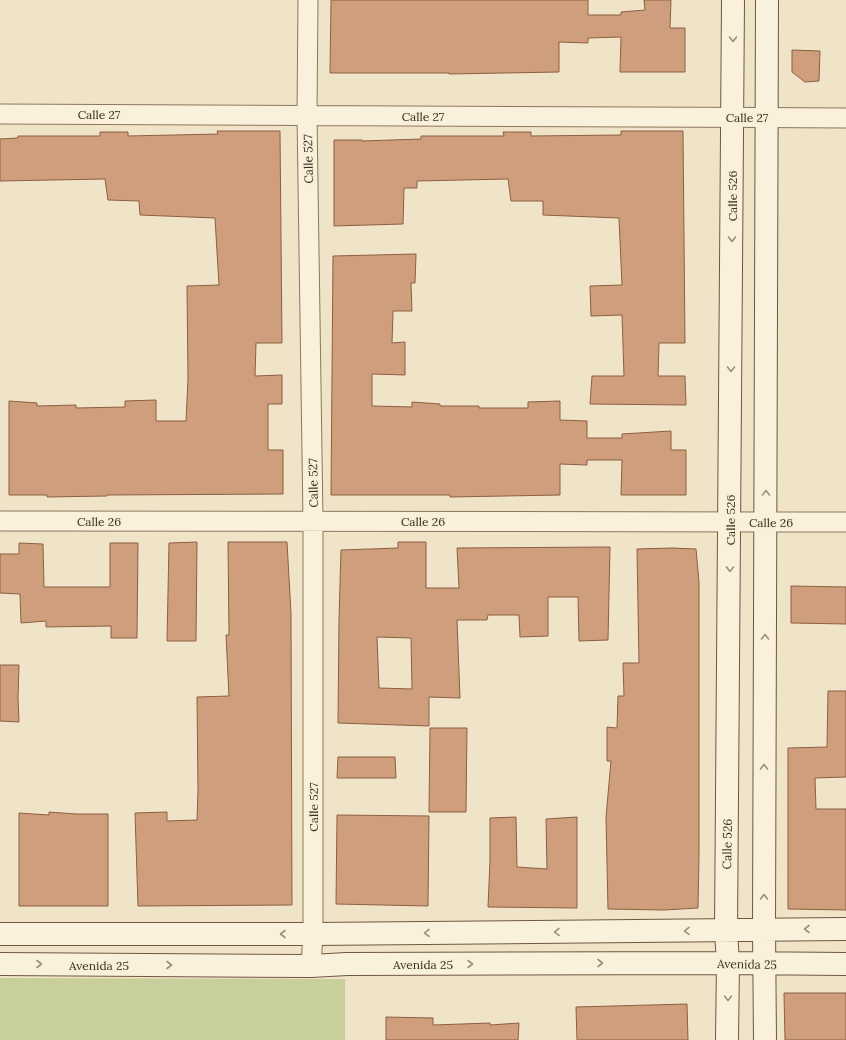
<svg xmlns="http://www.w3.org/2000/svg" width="846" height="1040" viewBox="0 0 846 1040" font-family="Lora,serif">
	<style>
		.green { fill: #c9cf9b }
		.building { fill: #cf9f7d; stroke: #8d5f41; fill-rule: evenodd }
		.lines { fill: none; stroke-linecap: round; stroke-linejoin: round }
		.street-casing { stroke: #8d765c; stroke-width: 21 }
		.secondary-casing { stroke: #6f573f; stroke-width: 24 }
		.street { stroke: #faf1dc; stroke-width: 19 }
		.secondary { stroke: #faf1dc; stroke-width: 22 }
		.oneway { stroke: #9c907e }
		.labels { text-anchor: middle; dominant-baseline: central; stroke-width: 3; stroke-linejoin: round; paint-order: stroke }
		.street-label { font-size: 12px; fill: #3d2e20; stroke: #f7eed8 }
	</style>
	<rect width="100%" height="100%" fill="#f0e4c8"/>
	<!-- green -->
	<path class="green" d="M 0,978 L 345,979 L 345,1040 L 0,1040 Z"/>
	<!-- building -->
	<path class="building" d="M 331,0 L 588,0 L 588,15 L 621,15 L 621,12 L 645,10 L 644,0 L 671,0 L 670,28 L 685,28 L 685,72 L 620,72 L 621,37 L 588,38 L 588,43 L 559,42 L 559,72 L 449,74 L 449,73 L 330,73 Z
		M 792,50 L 820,51 L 819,81 L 805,82 L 792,72 Z
		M 217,131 L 280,131 L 282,343 L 256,343 L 255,376 L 282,375 L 282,404 L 268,404 L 268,450 L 283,450 L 283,494 L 107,495 L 107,496 L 47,497 L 47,495 L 9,495 L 9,401 L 37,403 L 37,406 L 76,405 L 76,408 L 125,407 L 125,401 L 156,400 L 156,421 L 186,421 L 188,379 L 187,286 L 219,285 L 215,218 L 140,215 L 139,201 L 108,200 L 105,179 L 0,181 L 0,139 L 18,138 L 18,136 L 100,136 L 100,132 L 128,132 L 128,136 L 218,134 Z
		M 621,131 L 683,131 L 685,343 L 659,343 L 658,376 L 685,376 L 686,405 L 590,404 L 592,376 L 624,376 L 622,315 L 591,316 L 590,286 L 622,285 L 619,218 L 543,215 L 543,201 L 511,201 L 508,179 L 417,181 L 417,188 L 404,188 L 403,224 L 334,226 L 334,140 L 362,140 L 362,141 L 421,139 L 421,136 L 504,136 L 503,132 L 531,132 L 531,136 L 621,135 Z
		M 416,254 L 415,283 L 411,283 L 412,311 L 393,311 L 392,343 L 405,342 L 405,375 L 372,374 L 372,406 L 412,407 L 412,402 L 440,404 L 440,406 L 479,406 L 479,408 L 528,408 L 528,402 L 560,401 L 560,420 L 587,421 L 587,438 L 622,438 L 622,434 L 671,431 L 671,450 L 686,450 L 686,495 L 621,495 L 622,460 L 587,460 L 587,465 L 560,464 L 560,495 L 450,497 L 450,495 L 331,495 L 333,256 Z
		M 197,542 L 196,641 L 167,641 L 169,543 Z
		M 228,542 L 287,542 L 291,613 L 292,905 L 138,906 L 135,813 L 167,812 L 167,821 L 197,820 L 198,791 L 197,697 L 229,696 L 226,635 L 229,635 Z
		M 398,542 L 426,542 L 426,588 L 459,588 L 457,548 L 610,547 L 608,640 L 579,641 L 578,597 L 548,597 L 548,636 L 520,637 L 519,615 L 488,615 L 487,620 L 457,620 L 460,698 L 429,697 L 429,726 L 338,723 L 339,619 L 341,550 L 398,548 ZM 377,637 L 411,638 L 412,689 L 379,688 Z
		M 19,543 L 43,544 L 44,587 L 110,587 L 110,543 L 138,543 L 137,638 L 111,638 L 111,626 L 46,627 L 46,621 L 21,623 L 20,594 L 0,593 L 0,554 L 19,554 Z
		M 672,548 L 696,549 L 699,582 L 699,854 L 698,908 L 664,910 L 608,909 L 606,817 L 611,761 L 607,761 L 607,727 L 617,728 L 618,696 L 624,696 L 623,663 L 639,663 L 637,549 Z
		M 791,586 L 846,587 L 846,624 L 791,623 Z
		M 0,665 L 19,665 L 18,698 L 19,722 L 0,721 Z
		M 828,691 L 846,691 L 846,777 L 815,778 L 816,809 L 846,809 L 846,910 L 788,909 L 788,748 L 827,747 Z
		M 430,728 L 467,728 L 466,812 L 429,812 Z
		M 338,757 L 395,757 L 396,778 L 337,778 Z
		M 49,812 L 76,814 L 108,814 L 108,906 L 19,906 L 19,813 L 49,815 Z
		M 337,815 L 429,816 L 428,906 L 336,904 Z
		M 516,817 L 517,867 L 547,869 L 546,819 L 577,817 L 577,908 L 488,907 L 490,860 L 490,818 Z
		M 784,993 L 846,993 L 846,1040 L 785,1040 Z
		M 687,1004 L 688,1040 L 577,1040 L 576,1007 Z
		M 386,1017 L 433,1018 L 433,1025 L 490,1023 L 490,1025 L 519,1023 L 518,1040 L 386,1040 Z"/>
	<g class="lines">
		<!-- street casing -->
		<g class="street-casing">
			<path id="street" d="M 308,0 L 307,115 L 313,521 L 313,934 L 311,966
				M 0,114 L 846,118
				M 0,521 L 846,522"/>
		</g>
		<!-- secondary casing -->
		<g class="secondary-casing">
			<path id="secondary" d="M 0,934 L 313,934 L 846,929
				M 0,964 L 311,966 L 347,964 L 728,963 L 846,964
				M 727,1040 L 728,963 L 726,931 L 733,0
				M 765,1040 L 764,929 L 767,0"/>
		</g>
		<!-- street -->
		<use href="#street" class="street"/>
		<!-- secondary -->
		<use href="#secondary" class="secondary"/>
	</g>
	<!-- one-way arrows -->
	<defs><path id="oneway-chevron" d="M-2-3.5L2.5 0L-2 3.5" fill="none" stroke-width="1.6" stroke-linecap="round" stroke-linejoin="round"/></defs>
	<g class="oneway">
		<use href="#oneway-chevron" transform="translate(733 39) rotate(90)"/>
		<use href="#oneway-chevron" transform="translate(732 239) rotate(90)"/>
		<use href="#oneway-chevron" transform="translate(731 369) rotate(90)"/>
		<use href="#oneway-chevron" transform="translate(766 493) rotate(-90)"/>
		<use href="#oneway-chevron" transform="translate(730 569) rotate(91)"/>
		<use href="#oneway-chevron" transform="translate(765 637) rotate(-90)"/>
		<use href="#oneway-chevron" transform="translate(764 767) rotate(-90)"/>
		<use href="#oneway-chevron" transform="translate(764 897) rotate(-90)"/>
		<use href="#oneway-chevron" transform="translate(807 929) rotate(180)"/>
		<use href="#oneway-chevron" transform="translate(687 931) rotate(179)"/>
		<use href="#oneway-chevron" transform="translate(557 932) rotate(179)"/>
		<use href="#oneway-chevron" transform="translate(427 933) rotate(179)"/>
		<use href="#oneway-chevron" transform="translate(283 934) rotate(-180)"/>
		<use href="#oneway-chevron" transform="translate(600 963)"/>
		<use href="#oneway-chevron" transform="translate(39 964)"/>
		<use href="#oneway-chevron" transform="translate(470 964)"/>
		<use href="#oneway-chevron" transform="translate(169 965)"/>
		<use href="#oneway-chevron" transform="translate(728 998) rotate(90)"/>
	</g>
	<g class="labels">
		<!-- street labels -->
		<g class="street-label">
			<text x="99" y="114">Calle 27</text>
			<text x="423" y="116">Calle 27</text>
			<text x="747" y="117">Calle 27</text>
			<text transform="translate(308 159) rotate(-91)">Calle 527</text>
			<text transform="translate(732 196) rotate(-90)">Calle 526</text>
			<text transform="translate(313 483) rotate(-91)">Calle 527</text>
			<text transform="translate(730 520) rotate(-90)">Calle 526</text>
			<text x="99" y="521">Calle 26</text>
			<text x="423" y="521">Calle 26</text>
			<text x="771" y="522">Calle 26</text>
			<text transform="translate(313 807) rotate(-90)">Calle 527</text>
			<text transform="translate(727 844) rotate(-89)">Calle 526</text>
			<text x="423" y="964">Avenida 25</text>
			<text transform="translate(747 964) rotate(1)">Avenida 25</text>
			<text x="99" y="965">Avenida 25</text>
		</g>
	</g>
</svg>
